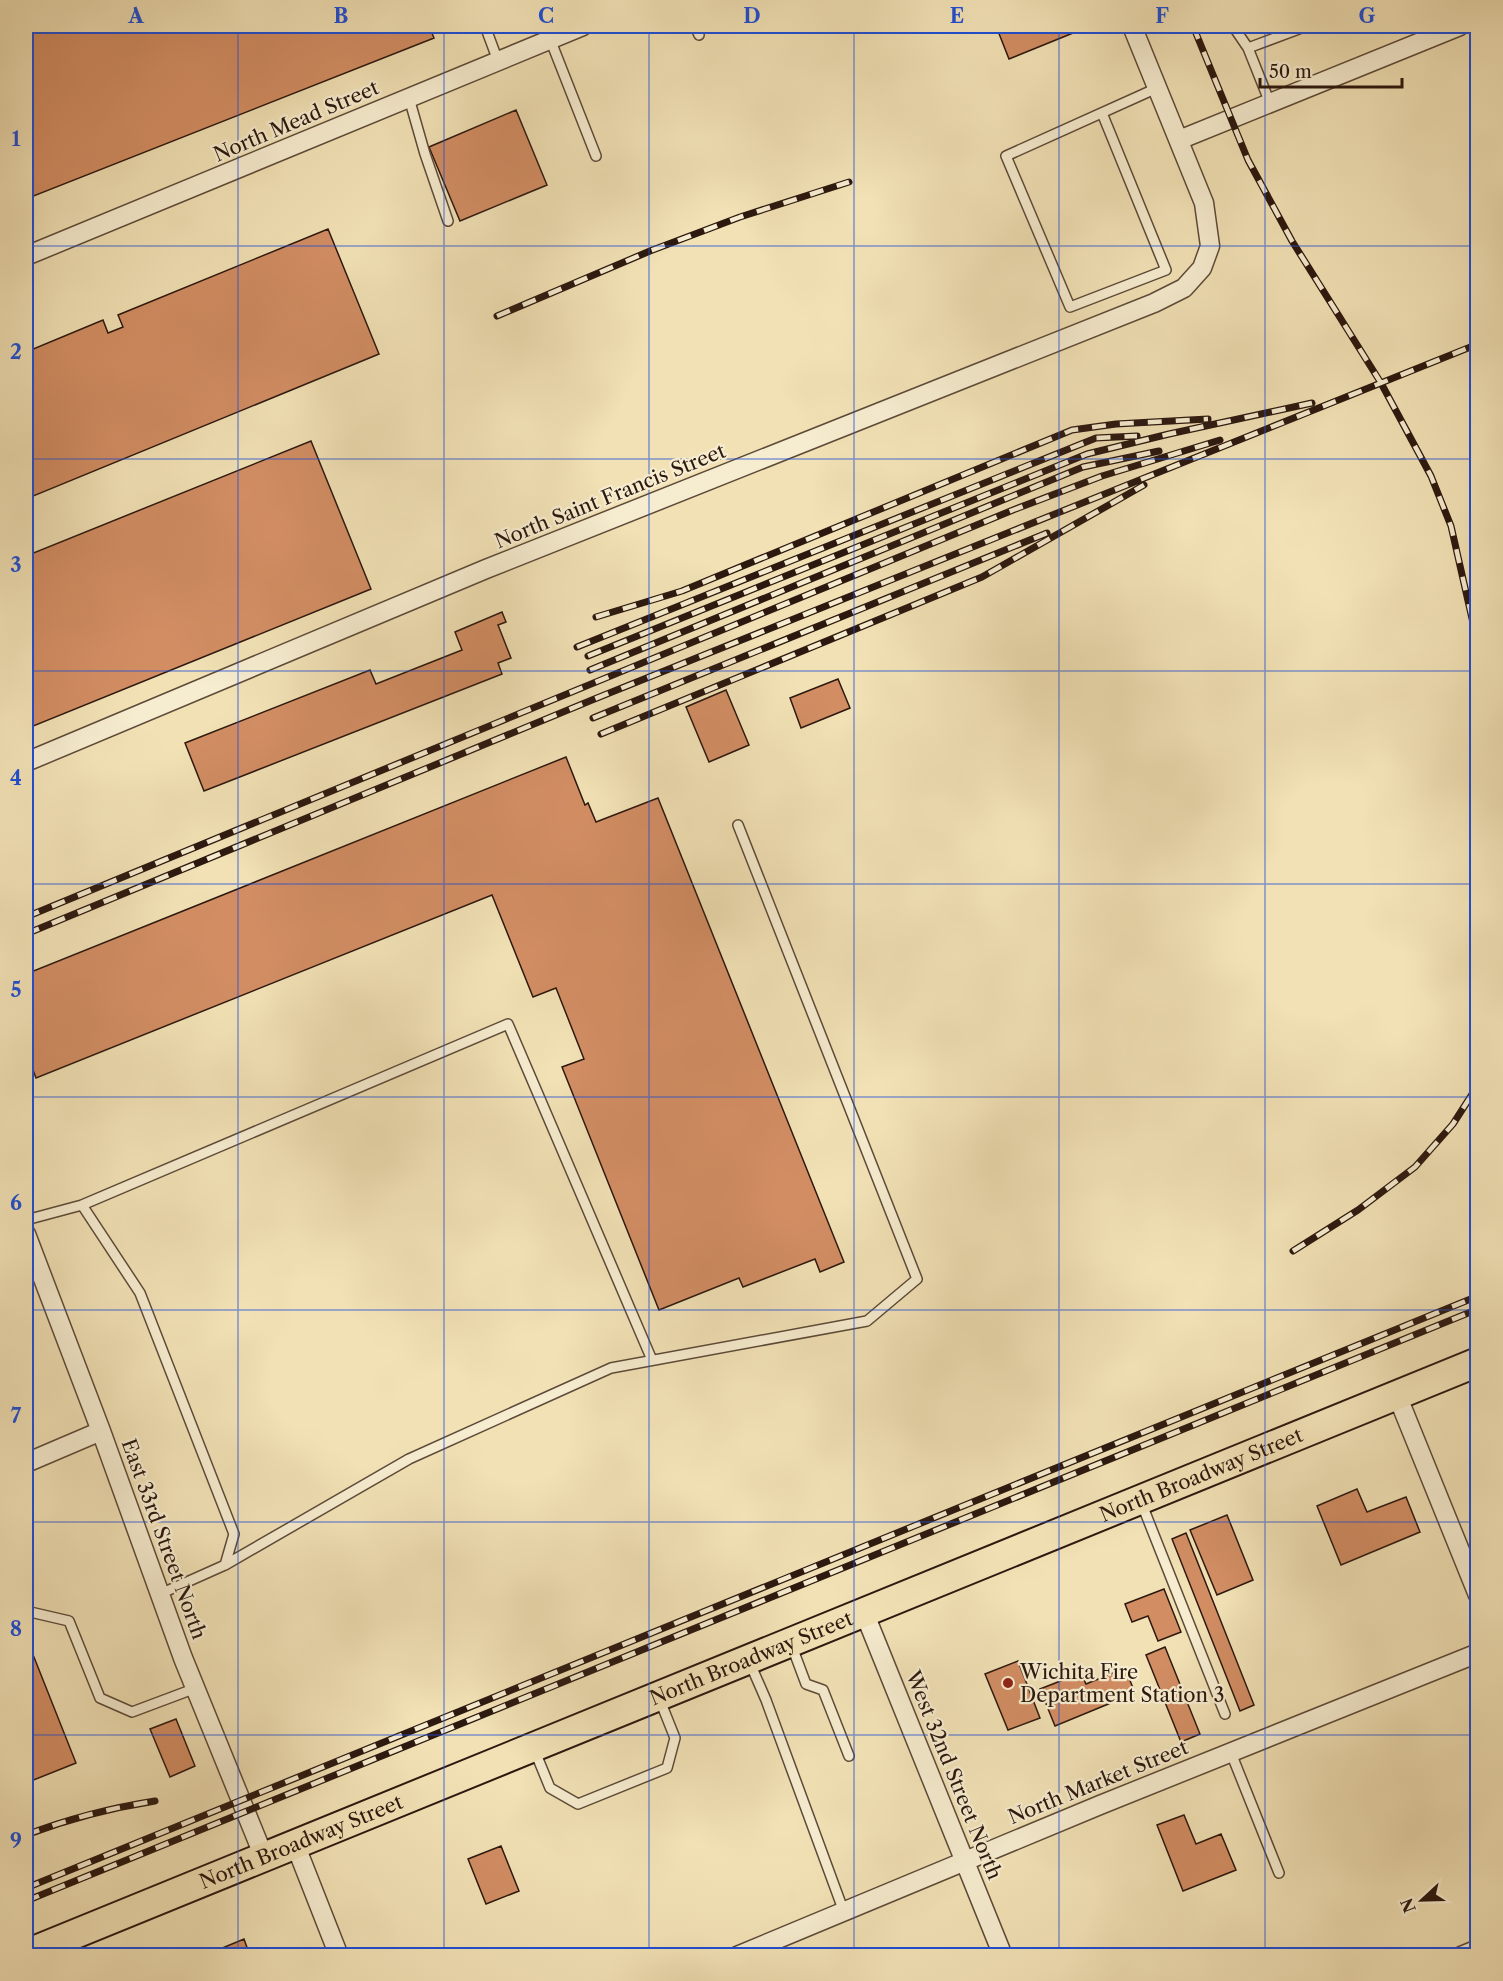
<svg xmlns="http://www.w3.org/2000/svg" width="1503" height="1981" viewBox="0 0 1503 1981" font-family="'Libre Caslon Text',serif">
	<style>
		.building { fill: #d28d63; stroke: #2c180f; stroke-width: 1.5 }
		.lines { fill: none; stroke-linecap: round; stroke-linejoin: round }
		.lane-casing { stroke: #5d4a38; stroke-width: 12 }
		.street-casing { stroke: #5d4a38; stroke-width: 21 }
		.primary-casing { stroke: #2c180f; stroke-width: 32 }
		.lane { stroke: #f6eccf; stroke-width: 9 }
		.street { stroke: #f6eccf; stroke-width: 18 }
		.primary { stroke: #f1e1b5; stroke-width: 28 }
		.rail-casing { stroke: #2c180f; stroke-width: 7 }
		.rail { stroke: #f6eccf; stroke-width: 4.5; stroke-dasharray: 14; stroke-linecap: butt }
		.grid { fill: none; stroke: #1d4ed8; stroke-width: 1.5; stroke-opacity: 0.55 }
		.poi-dot { fill: #8f2418; stroke: #f6eccf; stroke-width: 2 }
		.labels { text-anchor: middle; dominant-baseline: central; stroke-width: 4.5; stroke-linejoin: round; paint-order: stroke }
		.street-label { font-size: 20px; fill: #2c180f; stroke: #f6eccf }
		.poi-label { font-size: 20px; fill: #2c180f; stroke: #f6eccf; text-anchor: start }
		.neatline { fill: none; stroke: #1d4ed8; stroke-width: 2 }
		.grid-label { font-size: 20px; text-anchor: middle; font-weight: bold; fill: #1d4ed8 }
	</style>
	<rect width="100%" height="100%" fill="#f1e1b5"/>
	<filter id="stains"><feTurbulence type="fractalNoise" baseFrequency=".00333" numOctaves="4"/><feColorMatrix values="0 0 0 0 .2 0 0 0 0 .09 0 0 0 0 .02 0 0 0 .5 -.17"/></filter>
	<radialGradient id="worn" r=".72"><stop offset=".6" stop-color="#630" stop-opacity="0"/><stop offset="1" stop-color="#630" stop-opacity=".3"/></radialGradient>
	<!-- building -->
	<path class="building" d="M 26,26 L 429,26 L 434,38 L 26,199 Z
		M 996,26 L 1070,26 L 1073,33 L 1009,59 Z
		M 516,110 L 547,185 L 460,221 L 429,147 Z
		M 328,229 L 379,354 L 26,499 L 26,352 L 103,320 L 108,333 L 123,327 L 118,315 Z
		M 311,441 L 371,589 L 26,729 L 26,556 Z
		M 502,612 L 506,622 L 498,625 L 511,658 L 498,663 L 502,674 L 204,791 L 185,743 L 370,670 L 376,684 L 462,650 L 455,632 Z
		M 838,679 L 850,708 L 801,728 L 790,698 Z
		M 726,690 L 749,745 L 709,762 L 686,707 Z
		M 566,757 L 585,805 L 588,803 L 596,822 L 658,798 L 844,1262 L 820,1272 L 815,1259 L 743,1287 L 739,1278 L 659,1310 L 562,1067 L 584,1059 L 556,988 L 533,997 L 492,895 L 36,1078 L 26,1051 L 26,974 Z
		M 1357,1489 L 1367,1512 L 1406,1497 L 1420,1532 L 1341,1565 L 1317,1506 Z
		M 1227,1515 L 1253,1580 L 1217,1595 L 1190,1530 Z
		M 1186,1533 L 1254,1705 L 1240,1711 L 1172,1539 Z
		M 1164,1589 L 1181,1632 L 1158,1641 L 1148,1616 L 1132,1622 L 1125,1604 Z
		M 26,1637 L 76,1763 L 26,1783 Z
		M 1165,1647 L 1200,1734 L 1181,1742 L 1146,1655 Z
		M 1018,1661 L 1040,1718 L 1008,1730 L 985,1674 Z
		M 1125,1668 L 1135,1693 L 1055,1726 L 1040,1689 L 1081,1673 L 1086,1684 Z
		M 176,1719 L 195,1766 L 170,1777 L 150,1729 Z
		M 1184,1815 L 1196,1844 L 1221,1834 L 1236,1870 L 1183,1891 L 1157,1825 Z
		M 501,1846 L 519,1891 L 486,1904 L 468,1859 Z
		M 244,1939 L 250,1956 L 203,1956 Z"/>
	<g class="lines">
		<!-- lane casing -->
		<g class="lane-casing">
			<path id="lane" d="M 485,26 L 498,61
				M 695,26 L 699,35
				M 1233,26 L 1248,48
				M 550,39 L 596,156
				M 409,98 L 425,154 L 448,221
				M 1270,103 L 1248,48 L 1307,26
				M 1102,113 L 1166,270 L 1070,307 L 1006,156 L 1157,88
				M 82,1205 L 508,1024 L 652,1360
				M 26,1220 L 82,1205 L 140,1293 L 234,1534 L 225,1565 L 160,1594
				M 1141,1502 L 1225,1714
				M 225,1565 L 409,1459 L 611,1368 L 867,1321 L 917,1279 L 738,825
				M 26,1611 L 69,1621 L 100,1698 L 132,1712 L 196,1688
				M 791,1644 L 806,1684 L 823,1690 L 849,1756
				M 749,1661 L 766,1700 L 844,1912
				M 534,1749 L 550,1788 L 578,1804 L 667,1768 L 675,1738 L 659,1698
				M 1231,1753 L 1279,1873"/>
		</g>
		<!-- street casing -->
		<g class="street-casing">
			<path id="street" d="M 1179,140 L 1460,26
				M 26,256 L 583,26
				M 26,762 L 486,569 L 1154,303 L 1184,288 L 1202,268 L 1210,246 L 1204,203 L 1132,26
				M 26,1234 L 101,1431 L 183,1658 L 264,1857
				M 1397,1395 L 1478,1595
				M 26,1463 L 101,1431
				M 864,1612 L 1003,1956
				M 295,1844 L 339,1956
				M 737,1956 L 1100,1805 L 1478,1653
				M 1461,1956 L 1478,1949"/>
		</g>
		<!-- primary casing -->
		<g class="primary-casing">
			<g id="primary">
				<path id="s1" d="M 26,1954 L 1478,1362"/>
			</g>
		</g>
		<!-- lane -->
		<use href="#lane" class="lane"/>
		<!-- street -->
		<use href="#street" class="street"/>
		<!-- primary -->
		<use href="#primary" class="primary"/>
		<!-- rail casing -->
		<g class="rail-casing">
			<path id="rail" d="M 1193,26 L 1248,160 L 1292,241 L 1381,383 L 1431,476 L 1451,526 L 1478,645
				M 497,316 L 650,251 L 740,217 L 849,182
				M 596,617 L 682,591 L 1072,430 L 1116,424 L 1208,419
				M 577,647 L 1096,438 L 1137,436
				M 588,656 L 1087,454 L 1169,434 L 1312,403
				M 590,670 L 1083,467 L 1159,451
				M 593,718 L 1047,533
				M 601,734 L 982,577 L 1144,485
				M 26,917 L 1013,510 L 1102,476 L 1220,440
				M 26,934 L 592,700 L 1478,344
				M 1293,1251 L 1358,1210 L 1415,1167 L 1453,1124 L 1478,1085
				M 26,1835 C 68,1819 110,1808 155,1801
				M 26,1888 L 1478,1296
				M 26,1901 L 1478,1309"/>
		</g>
		<!-- rail -->
		<use href="#rail" class="rail"/>
	</g>
	<!-- grid -->
	<path class="grid" d="M 238,26 L 238,1956M 444,26 L 444,1956M 649,26 L 649,1956M 854,26 L 854,1956M 1059,26 L 1059,1956M 1265,26 L 1265,1956M 26,246 L 1478,246M 26,459 L 1478,459M 26,671 L 1478,671M 26,884 L 1478,884M 26,1097 L 1478,1097M 26,1310 L 1478,1310M 26,1522 L 1478,1522M 26,1735 L 1478,1735"/>
	<!-- markers -->
	<circle class="poi-dot" cx="1008" cy="1683" r="6"/>
	<g class="labels">
		<!-- street labels -->
		<g class="street-label">
			<text transform="translate(296 121) rotate(-23)">North Mead Street</text>
			<text transform="translate(610 496) rotate(-22)">North Saint Francis Street</text>
			<text stroke="none"><textPath href="#s1" startOffset="1269">North Broadway Street</textPath></text>
			<text transform="translate(164 1539) rotate(70)">East 33rd Street North</text>
			<text stroke="none"><textPath href="#s1" startOffset="783">North Broadway Street</textPath></text>
			<text transform="translate(954 1775) rotate(68)">West 32nd Street North</text>
			<text transform="translate(1098 1782) rotate(-22)">North Market Street</text>
			<text stroke="none"><textPath href="#s1" startOffset="297">North Broadway Street</textPath></text>
		</g>
		<!-- poi labels -->
		<g class="poi-label">
			<text x="1020" y="1672">Wichita Fire<tspan x="1020" dy="23">Department Station 3</tspan></text>
		</g>
	</g>
	<!-- margin -->
	<rect width="1503" height="1981" fill="none" stroke="#f1e1b5" stroke-width="66"/>
	<!-- north arrow -->
	<g transform="translate(1422 1900) rotate(248)" stroke="#f6eccf" stroke-width="4.5" paint-order="stroke">
	<path d="M0-4.5L10 22L0 15L-10 22Z" fill="#2c180f"/>
	<text y="-9" font-size="16" font-weight="bold" text-anchor="middle" fill="#2c180f">N</text>
	</g>
	<!-- scale -->
	<path d="M1260 78v9h142v-9" fill="none" stroke="#2c180f" stroke-width="3"/>
	<text x="1269" y="78" font-size="18" fill="#2c180f" stroke="#f6eccf" stroke-width="4.5" paint-order="stroke">50 m</text>
	<rect x="33" y="33" width="1437" height="1915" class="neatline"/>
	<g class="grid-label">
		<text x="136" y="23">A</text>
		<text x="341" y="23">B</text>
		<text x="546" y="23">C</text>
		<text x="752" y="23">D</text>
		<text x="957" y="23">E</text>
		<text x="1162" y="23">F</text>
		<text x="1367" y="23">G</text>
		<text x="16" y="146">1</text>
		<text x="16" y="359">2</text>
		<text x="16" y="572">3</text>
		<text x="16" y="785">4</text>
		<text x="16" y="997">5</text>
		<text x="16" y="1210">6</text>
		<text x="16" y="1423">7</text>
		<text x="16" y="1636">8</text>
		<text x="16" y="1848">9</text>
	</g>
	<rect width="100%" height="100%" filter="url(#stains)"/>
	<rect width="100%" height="100%" fill="url(#worn)"/>
</svg>
